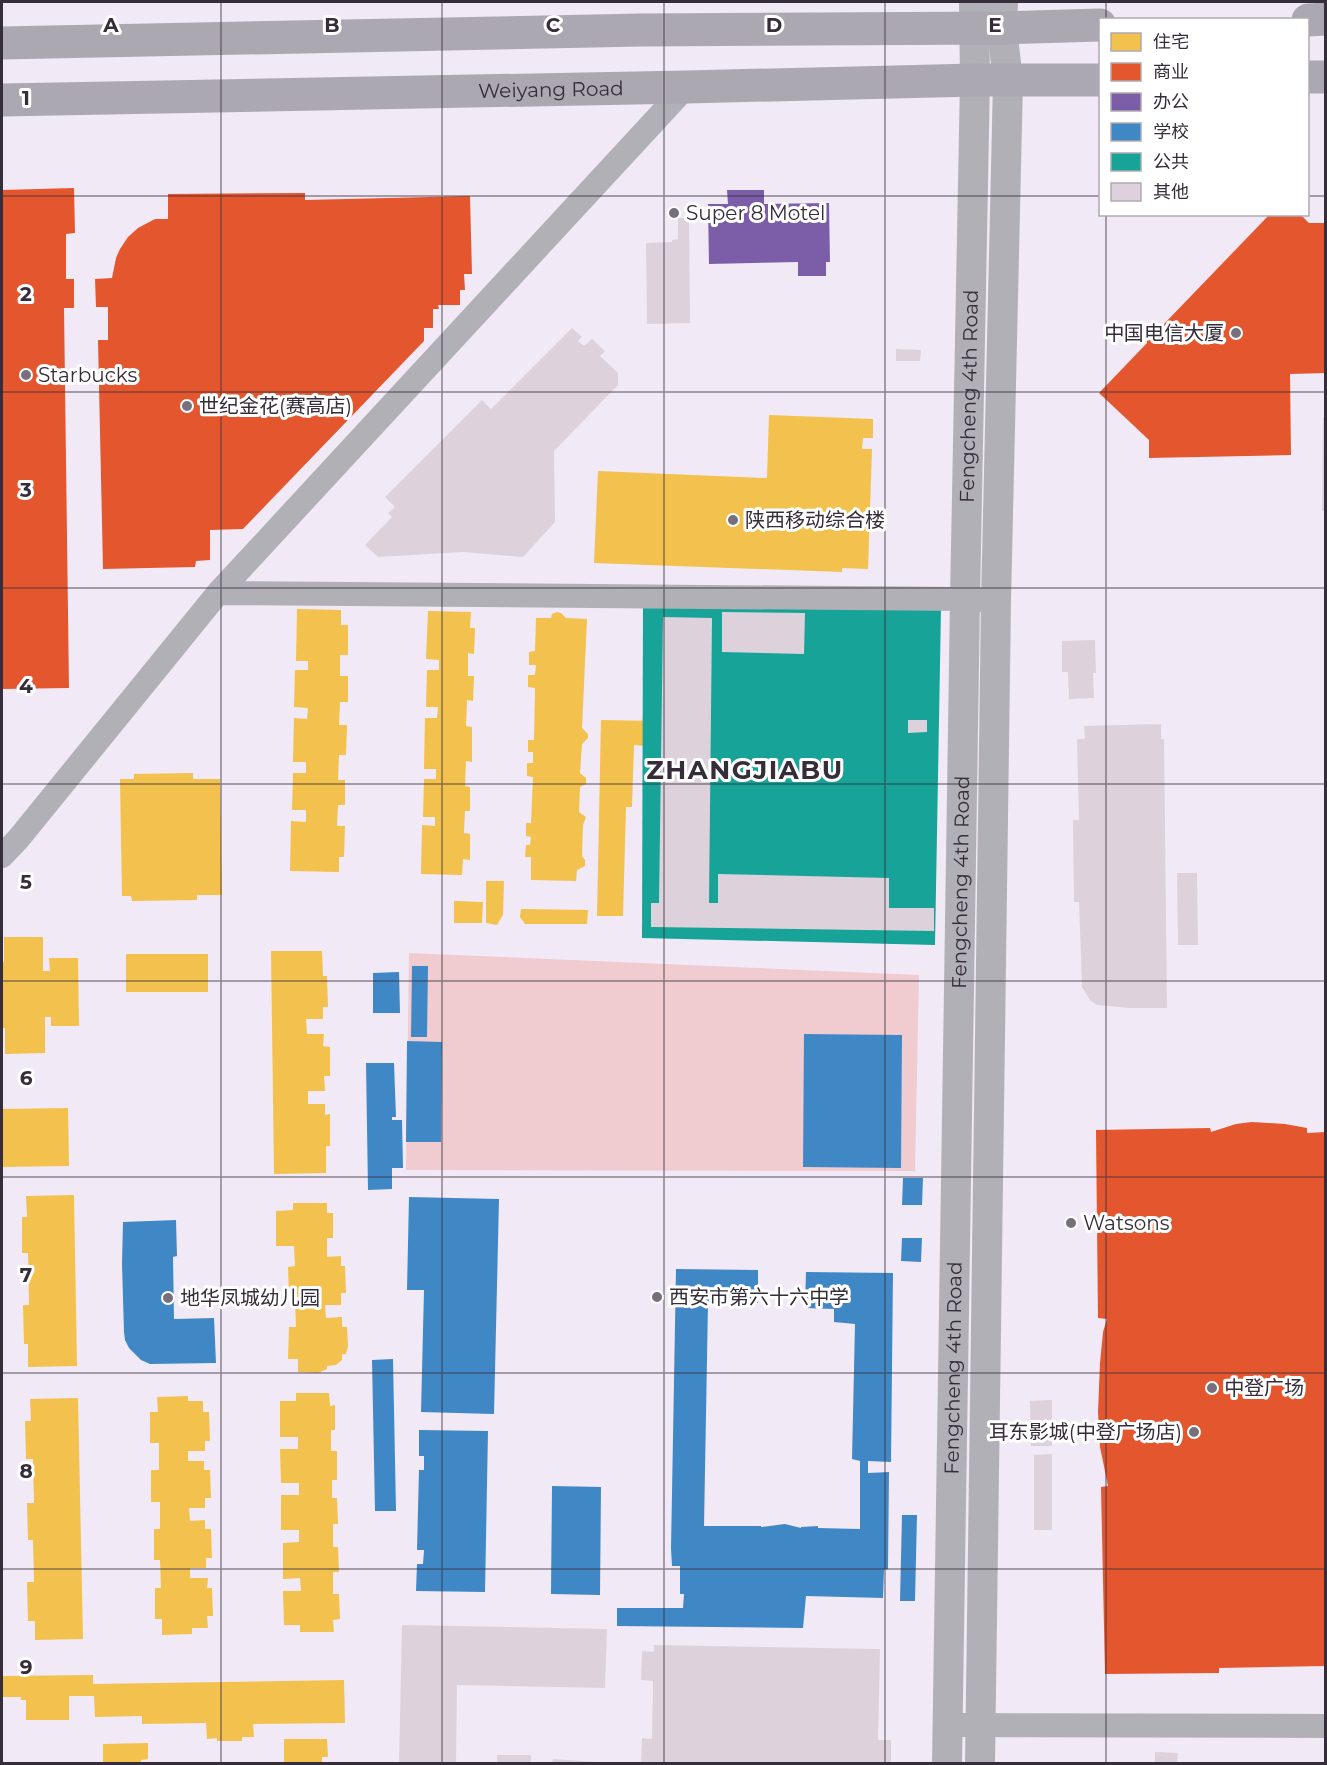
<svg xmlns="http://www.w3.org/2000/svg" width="1327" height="1765" viewBox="0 0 1327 1765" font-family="Montserrat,'Noto Sans SC',sans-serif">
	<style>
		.green { fill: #f0ccd1 }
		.homes { fill: #f2c14e }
		.shops { fill: #e4572e }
		.offices { fill: #7b5ea7 }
		.schools { fill: #3f88c5 }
		.public { fill: #17a398 }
		.building { fill: #ddd2db }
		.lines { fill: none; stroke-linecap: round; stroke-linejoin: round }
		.minor { stroke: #b1b0b7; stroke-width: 24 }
		.tertiary { stroke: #b1b0b7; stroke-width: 30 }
		.primary { stroke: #aca8b1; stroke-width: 33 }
		.grid { fill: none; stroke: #352d39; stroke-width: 1.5; stroke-opacity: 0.55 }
		.poi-dot { fill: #776f7b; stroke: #fff; stroke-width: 2 }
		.labels { text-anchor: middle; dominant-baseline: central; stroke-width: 6; stroke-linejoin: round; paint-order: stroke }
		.street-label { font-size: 20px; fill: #352d39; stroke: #fff }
		.poi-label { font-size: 20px; fill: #352d39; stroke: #fff; text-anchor: start }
		.district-label { font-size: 26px; font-weight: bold; letter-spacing: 1.5px; fill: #352d39; stroke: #fff }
		.grid-label { font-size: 20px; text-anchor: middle; font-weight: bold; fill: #352d39; stroke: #fff; stroke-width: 6; stroke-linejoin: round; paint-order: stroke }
	</style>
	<rect width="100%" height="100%" fill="#f2e9f6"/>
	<!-- green -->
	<path class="green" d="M 409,953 L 919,975 L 915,1171 L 406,1170 Z"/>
	<!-- homes -->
	<path class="homes" d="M 769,415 L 873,419 L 873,438 L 863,438 L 862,449 L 872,449 L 868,569 L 842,568 L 842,572 L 594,563 L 598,471 L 767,478 Z
		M 297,609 L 341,610 L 341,625 L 348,625 L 348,655 L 340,655 L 340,676 L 348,676 L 348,702 L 340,702 L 339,725 L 347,725 L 346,755 L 339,755 L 338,780 L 345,780 L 345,805 L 338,805 L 337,826 L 345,826 L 344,857 L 339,857 L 339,872 L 290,871 L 291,821 L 306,822 L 306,810 L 292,810 L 293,773 L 306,773 L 306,762 L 293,762 L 294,718 L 307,719 L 308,708 L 294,707 L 295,670 L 308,670 L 308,661 L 296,661 Z
		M 428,611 L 471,612 L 470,628 L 475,628 L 474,654 L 468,653 L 468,676 L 474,676 L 473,701 L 467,700 L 466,726 L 472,727 L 472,762 L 466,761 L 465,786 L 470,787 L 470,811 L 465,811 L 464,833 L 470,834 L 470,860 L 463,859 L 462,875 L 421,874 L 422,825 L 435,826 L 435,817 L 423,817 L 424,779 L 436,779 L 436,769 L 424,769 L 425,718 L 437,718 L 438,707 L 426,707 L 427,670 L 439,670 L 439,660 L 426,659 Z
		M 557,612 L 561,613 L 566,618 L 587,619 L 582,728 L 588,734 L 588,738 L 582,744 L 580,773 L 586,778 L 586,784 L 580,787 L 579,812 L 586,817 L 583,825 L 582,856 L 585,860 L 585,866 L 577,870 L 576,881 L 531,880 L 531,857 L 525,857 L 526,845 L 530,845 L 531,837 L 526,836 L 526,823 L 531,823 L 533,777 L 527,776 L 527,763 L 533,763 L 533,752 L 528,752 L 528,740 L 534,740 L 535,693 L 535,688 L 528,687 L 528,675 L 535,675 L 536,665 L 529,665 L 529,652 L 535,651 L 536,618 L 551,618 L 552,614 Z
		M 601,720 L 657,721 L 656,755 L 644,755 L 645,746 L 634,745 L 632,807 L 626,807 L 623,916 L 597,916 Z
		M 193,773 L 193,779 L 220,779 L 222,895 L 197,895 L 197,900 L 132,901 L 131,896 L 122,896 L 120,779 L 134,779 L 134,774 Z
		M 486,881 L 504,881 L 503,915 L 497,925 L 486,923 Z
		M 454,901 L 483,902 L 482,923 L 454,923 Z
		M 521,909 L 588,910 L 587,924 L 525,924 L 520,917 Z
		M 4,937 L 43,937 L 43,971 L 50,971 L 49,958 L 78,958 L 79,1026 L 51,1026 L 51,1017 L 45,1017 L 45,1053 L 5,1054 L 5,1028 L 2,1028 L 2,962 L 4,962 Z
		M 271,951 L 322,951 L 323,976 L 327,976 L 328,1007 L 323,1007 L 323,1019 L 306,1019 L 307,1034 L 324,1034 L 323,1046 L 330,1047 L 330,1076 L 324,1076 L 325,1091 L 308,1091 L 308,1104 L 325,1104 L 325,1115 L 330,1114 L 330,1146 L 326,1146 L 326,1173 L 274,1174 Z
		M 126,954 L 208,954 L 208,992 L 126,992 Z
		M 68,1108 L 69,1166 L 2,1167 L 2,1109 Z
		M 74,1195 L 77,1366 L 28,1367 L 28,1344 L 24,1344 L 23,1305 L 29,1305 L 28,1253 L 22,1253 L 22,1217 L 27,1217 L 26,1196 Z
		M 293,1203 L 327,1203 L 327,1213 L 333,1213 L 333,1238 L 327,1238 L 327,1257 L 341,1256 L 341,1266 L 345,1266 L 346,1293 L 341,1293 L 341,1305 L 325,1305 L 326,1318 L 342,1317 L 342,1327 L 347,1327 L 348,1346 L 346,1354 L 342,1354 L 342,1360 L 336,1365 L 327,1366 L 327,1369 L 318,1373 L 298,1372 L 298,1359 L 288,1359 L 289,1327 L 296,1327 L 295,1299 L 289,1299 L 288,1267 L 295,1266 L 294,1246 L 276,1246 L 276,1211 L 293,1210 Z
		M 296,1393 L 329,1393 L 330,1406 L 335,1405 L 335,1430 L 331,1430 L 331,1451 L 337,1451 L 337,1480 L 332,1480 L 332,1498 L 337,1498 L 338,1524 L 333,1524 L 333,1547 L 338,1547 L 339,1572 L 333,1572 L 333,1594 L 339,1594 L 340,1619 L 333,1620 L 334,1632 L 300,1632 L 300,1625 L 284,1625 L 283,1591 L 301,1591 L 300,1578 L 283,1579 L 283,1543 L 299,1542 L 299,1530 L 281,1530 L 281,1495 L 299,1495 L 299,1483 L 281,1483 L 280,1449 L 298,1449 L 298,1437 L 280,1437 L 280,1401 L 296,1401 Z
		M 188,1396 L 188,1401 L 203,1401 L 203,1412 L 209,1412 L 210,1441 L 205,1441 L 205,1451 L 188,1451 L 188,1461 L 204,1461 L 204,1470 L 210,1470 L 211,1498 L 205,1498 L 205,1508 L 189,1508 L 190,1521 L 205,1520 L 205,1529 L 211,1529 L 212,1558 L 206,1558 L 206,1568 L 190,1568 L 190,1578 L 208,1578 L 207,1588 L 212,1588 L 213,1616 L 207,1616 L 208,1628 L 192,1628 L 192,1634 L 162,1635 L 162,1619 L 155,1619 L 155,1588 L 161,1588 L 160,1560 L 154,1560 L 154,1529 L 160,1529 L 160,1502 L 151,1502 L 151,1470 L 159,1470 L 159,1443 L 150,1443 L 150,1412 L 158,1412 L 157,1397 Z
		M 78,1398 L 83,1639 L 35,1640 L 35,1621 L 28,1621 L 27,1582 L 34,1582 L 33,1540 L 28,1540 L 27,1503 L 34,1503 L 33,1459 L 26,1459 L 25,1421 L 31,1421 L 30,1399 Z
		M 93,1675 L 93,1684 L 344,1680 L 345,1723 L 253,1724 L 254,1737 L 242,1737 L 242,1741 L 217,1741 L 217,1738 L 207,1739 L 206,1723 L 142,1724 L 142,1716 L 95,1717 L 94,1696 L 69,1696 L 69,1720 L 26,1720 L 26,1700 L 21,1700 L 21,1697 L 2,1697 L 2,1676 Z
		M 284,1739 L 327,1739 L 328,1757 L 322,1757 L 322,1764 L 284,1764 Z
		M 148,1743 L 148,1759 L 141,1760 L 141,1764 L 103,1764 L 103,1744 Z"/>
	<!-- shops -->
	<path class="shops" d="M 74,188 L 75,233 L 66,234 L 66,279 L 74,279 L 74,308 L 64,308 L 69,688 L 2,689 L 2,190 Z
		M 305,193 L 305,200 L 470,196 L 472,274 L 464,274 L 465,290 L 460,290 L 460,305 L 438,305 L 439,309 L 433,309 L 433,328 L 424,328 L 424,341 L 243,529 L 210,530 L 210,560 L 196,561 L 195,567 L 103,569 L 98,340 L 108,340 L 108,307 L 96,307 L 95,279 L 112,278 L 116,258 L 120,249 L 128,237 L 138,228 L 155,219 L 168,219 L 168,194 Z
		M 1270,214 L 1300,214 L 1309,223 L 1326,223 L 1326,373 L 1290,374 L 1291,455 L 1149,458 L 1149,440 L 1099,393 L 1147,343 L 1147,324 L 1164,324 Z
		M 1252,1122 L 1285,1124 L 1307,1128 L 1307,1133 L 1326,1132 L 1326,1666 L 1219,1668 L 1219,1673 L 1105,1674 L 1101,1487 L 1108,1486 L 1100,1447 L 1098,1412 L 1100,1363 L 1103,1332 L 1107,1319 L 1098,1318 L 1096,1130 L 1210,1128 L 1211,1132 L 1236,1124 Z"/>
	<!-- offices -->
	<path class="offices" d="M 727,190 L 764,190 L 764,204 L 829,203 L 830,262 L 826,262 L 826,276 L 798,276 L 798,262 L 709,264 L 708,204 L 728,204 Z"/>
	<!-- schools -->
	<path class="schools" d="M 412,966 L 428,966 L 427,1037 L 411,1037 Z
		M 399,972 L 400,1013 L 373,1013 L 373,973 Z
		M 804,1034 L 902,1035 L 901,1168 L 803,1167 Z
		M 407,1041 L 442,1042 L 441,1142 L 406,1142 Z
		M 366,1063 L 394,1063 L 396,1117 L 392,1117 L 392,1120 L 402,1120 L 403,1168 L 392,1168 L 392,1189 L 368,1190 Z
		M 903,1178 L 923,1178 L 922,1205 L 902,1205 Z
		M 409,1197 L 499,1199 L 494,1414 L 421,1412 L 424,1290 L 407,1290 Z
		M 176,1220 L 177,1256 L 173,1257 L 174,1319 L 214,1318 L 216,1363 L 150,1364 L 141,1360 L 129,1348 L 125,1340 L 124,1332 L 122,1264 L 123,1222 Z
		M 902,1238 L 922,1238 L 921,1262 L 901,1261 Z
		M 676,1269 L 758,1270 L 758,1303 L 708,1303 L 704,1526 L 761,1526 L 761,1527 L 785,1524 L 801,1528 L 801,1527 L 818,1526 L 818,1528 L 860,1529 L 860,1461 L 852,1459 L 855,1324 L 834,1322 L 834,1309 L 805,1308 L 806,1272 L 893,1273 L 891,1462 L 868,1461 L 868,1473 L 889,1472 L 888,1569 L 884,1570 L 883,1598 L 806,1596 L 803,1628 L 617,1626 L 617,1608 L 683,1608 L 684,1594 L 680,1594 L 680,1566 L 672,1566 L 671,1549 Z
		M 393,1359 L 396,1511 L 375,1511 L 372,1360 Z
		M 419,1430 L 488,1431 L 485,1592 L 416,1591 L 417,1564 L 423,1564 L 424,1550 L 417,1550 L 419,1470 L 424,1470 L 424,1456 L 419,1456 Z
		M 552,1486 L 601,1487 L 600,1595 L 551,1594 Z
		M 902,1515 L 917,1515 L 915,1601 L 900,1601 Z"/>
	<!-- public -->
	<path class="public" d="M 643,603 L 941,608 L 935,945 L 642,938 Z"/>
	<!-- building -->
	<path class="building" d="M 678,218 L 689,218 L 690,323 L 647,324 L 646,243 L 672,242 L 672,240 L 678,239 Z
		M 572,328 L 582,337 L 578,341 L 584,346 L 592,339 L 605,351 L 600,356 L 618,373 L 618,385 L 554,451 L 555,522 L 523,557 L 463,552 L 378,557 L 365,545 L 392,517 L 388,513 L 395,507 L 385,497 L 482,400 L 491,409 Z
		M 896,349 L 921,350 L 920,361 L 896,361 Z
		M 1323,417 L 1326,417 L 1326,511 L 1322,511 Z
		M 722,612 L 805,613 L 804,654 L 722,652 Z
		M 663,617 L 712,618 L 709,903 L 718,903 L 718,874 L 889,878 L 889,908 L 934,908 L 934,931 L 651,927 L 651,903 L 659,903 Z
		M 1095,640 L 1096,673 L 1093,673 L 1094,698 L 1069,699 L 1068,672 L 1062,672 L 1062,641 Z
		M 908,720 L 927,720 L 927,732 L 908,733 Z
		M 1161,724 L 1161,739 L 1164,739 L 1167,1008 L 1130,1008 L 1097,1005 L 1090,1000 L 1082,987 L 1079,902 L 1074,902 L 1073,820 L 1079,820 L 1077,739 L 1085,739 L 1084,726 Z
		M 1177,873 L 1197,873 L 1198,945 L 1178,945 Z
		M 1052,1400 L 1052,1446 L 1031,1446 L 1030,1401 Z
		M 1052,1454 L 1052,1530 L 1034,1530 L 1034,1455 Z
		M 402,1625 L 607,1629 L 605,1688 L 457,1685 L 456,1764 L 399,1764 Z
		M 654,1645 L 880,1649 L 878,1740 L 891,1740 L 891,1764 L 641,1764 L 642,1738 L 652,1739 L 653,1686 L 653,1681 L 641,1680 L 642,1651 L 654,1652 Z
		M 1155,1752 L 1178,1753 L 1177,1764 L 1155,1764 Z
		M 497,1755 L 531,1755 L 531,1764 L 497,1764 Z
		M 553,1759 L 598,1762 L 598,1764 L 552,1764 Z"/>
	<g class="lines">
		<!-- minor -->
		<path class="minor" d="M 218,593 L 965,599 L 996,601
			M 2,856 L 19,838 L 218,593 L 686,87
			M 948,1725 L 1326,1726"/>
		<!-- tertiary -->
		<g class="tertiary">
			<path id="s1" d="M 947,1764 L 965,599 L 975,80 L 974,2"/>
			<path d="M 980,1764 L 996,601 L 1008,81 L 1002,28 L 1003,2"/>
		</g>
		<!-- primary -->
		<g class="primary">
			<path d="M 1308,20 L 1326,19"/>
			<path d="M 2,43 L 641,30 L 1002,28 L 1100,25"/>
			<path d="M 1308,77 L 1326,77"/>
			<path id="s2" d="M 2,100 L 686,87 L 975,80 L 1100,80"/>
		</g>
	</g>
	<!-- grid -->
	<path class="grid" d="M 221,2 L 221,1764M 442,2 L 442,1764M 664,2 L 664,1764M 885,2 L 885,1764M 1106,2 L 1106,20M 2,196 L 1100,196M 1308,196 L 1326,196M 1106,214 L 1106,1764M 2,392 L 1326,392M 2,588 L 1326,588M 2,784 L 1326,784M 2,981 L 1326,981M 2,1177 L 1326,1177M 2,1373 L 1326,1373M 2,1569 L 1326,1569"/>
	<!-- markers -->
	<g class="poi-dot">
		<circle cx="674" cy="213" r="6"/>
		<circle cx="1236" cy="333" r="6"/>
		<circle cx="26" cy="375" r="6"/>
		<circle cx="187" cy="406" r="6"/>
		<circle cx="733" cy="520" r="6"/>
		<circle cx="1071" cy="1223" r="6"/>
		<circle cx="657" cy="1297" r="6"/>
		<circle cx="168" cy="1298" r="6"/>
		<circle cx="1212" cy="1388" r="6"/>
		<circle cx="1194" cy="1432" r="6"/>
	</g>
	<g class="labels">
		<!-- street labels -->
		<g class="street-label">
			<text stroke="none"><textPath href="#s2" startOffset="549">Weiyang Road</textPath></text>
			<text stroke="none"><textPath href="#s1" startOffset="1368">Fengcheng 4th Road</textPath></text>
			<text stroke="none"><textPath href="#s1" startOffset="882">Fengcheng 4th Road</textPath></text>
			<text stroke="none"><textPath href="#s1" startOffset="396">Fengcheng 4th Road</textPath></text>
		</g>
		<!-- poi labels -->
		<g class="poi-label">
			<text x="686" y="213">Super 8 Motel</text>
			<text x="1224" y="333" text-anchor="end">中国电信大厦</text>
			<text x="38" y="375">Starbucks</text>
			<text x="199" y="406">世纪金花(赛高店)</text>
			<text x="745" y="520">陕西移动综合楼</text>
			<text x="1083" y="1223">Watsons</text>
			<text x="669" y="1297">西安市第六十六中学</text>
			<text x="180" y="1298">地华凤城幼儿园</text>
			<text x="1224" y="1388">中登广场</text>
			<text x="1182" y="1432" text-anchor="end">耳东影城(中登广场店)</text>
		</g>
		<!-- district labels -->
		<g class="district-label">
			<text x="745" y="770">ZHANGJIABU</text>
		</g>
	</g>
	<g class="grid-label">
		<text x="111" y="32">A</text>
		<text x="332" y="32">B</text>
		<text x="553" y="32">C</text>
		<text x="774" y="32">D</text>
		<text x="995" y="32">E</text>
		<text x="26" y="105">1</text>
		<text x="26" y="301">2</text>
		<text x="26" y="497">3</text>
		<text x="26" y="693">4</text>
		<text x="26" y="889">5</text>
		<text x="26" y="1085">6</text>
		<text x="26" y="1282">7</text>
		<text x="26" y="1478">8</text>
		<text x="26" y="1674">9</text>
	</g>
	<!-- border -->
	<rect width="1327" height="1765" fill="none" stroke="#352d39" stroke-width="6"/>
	<!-- legend -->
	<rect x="1099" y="18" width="210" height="198" fill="#ffffff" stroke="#aeabb0" stroke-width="1.5"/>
	<rect x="1111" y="33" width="30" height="18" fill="#f2c14e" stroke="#aeabb0" stroke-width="1.5"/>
	<text x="1153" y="48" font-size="18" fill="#352d39">住宅</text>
	<rect x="1111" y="63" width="30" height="18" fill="#e4572e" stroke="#aeabb0" stroke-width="1.5"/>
	<text x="1153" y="78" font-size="18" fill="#352d39">商业</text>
	<rect x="1111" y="93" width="30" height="18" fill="#7b5ea7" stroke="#aeabb0" stroke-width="1.5"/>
	<text x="1153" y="108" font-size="18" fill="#352d39">办公</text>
	<rect x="1111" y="123" width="30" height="18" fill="#3f88c5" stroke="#aeabb0" stroke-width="1.5"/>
	<text x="1153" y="138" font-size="18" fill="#352d39">学校</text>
	<rect x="1111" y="153" width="30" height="18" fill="#17a398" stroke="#aeabb0" stroke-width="1.5"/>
	<text x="1153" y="168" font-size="18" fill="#352d39">公共</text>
	<rect x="1111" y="183" width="30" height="18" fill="#ddd2db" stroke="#aeabb0" stroke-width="1.5"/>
	<text x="1153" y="198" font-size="18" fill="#352d39">其他</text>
</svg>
